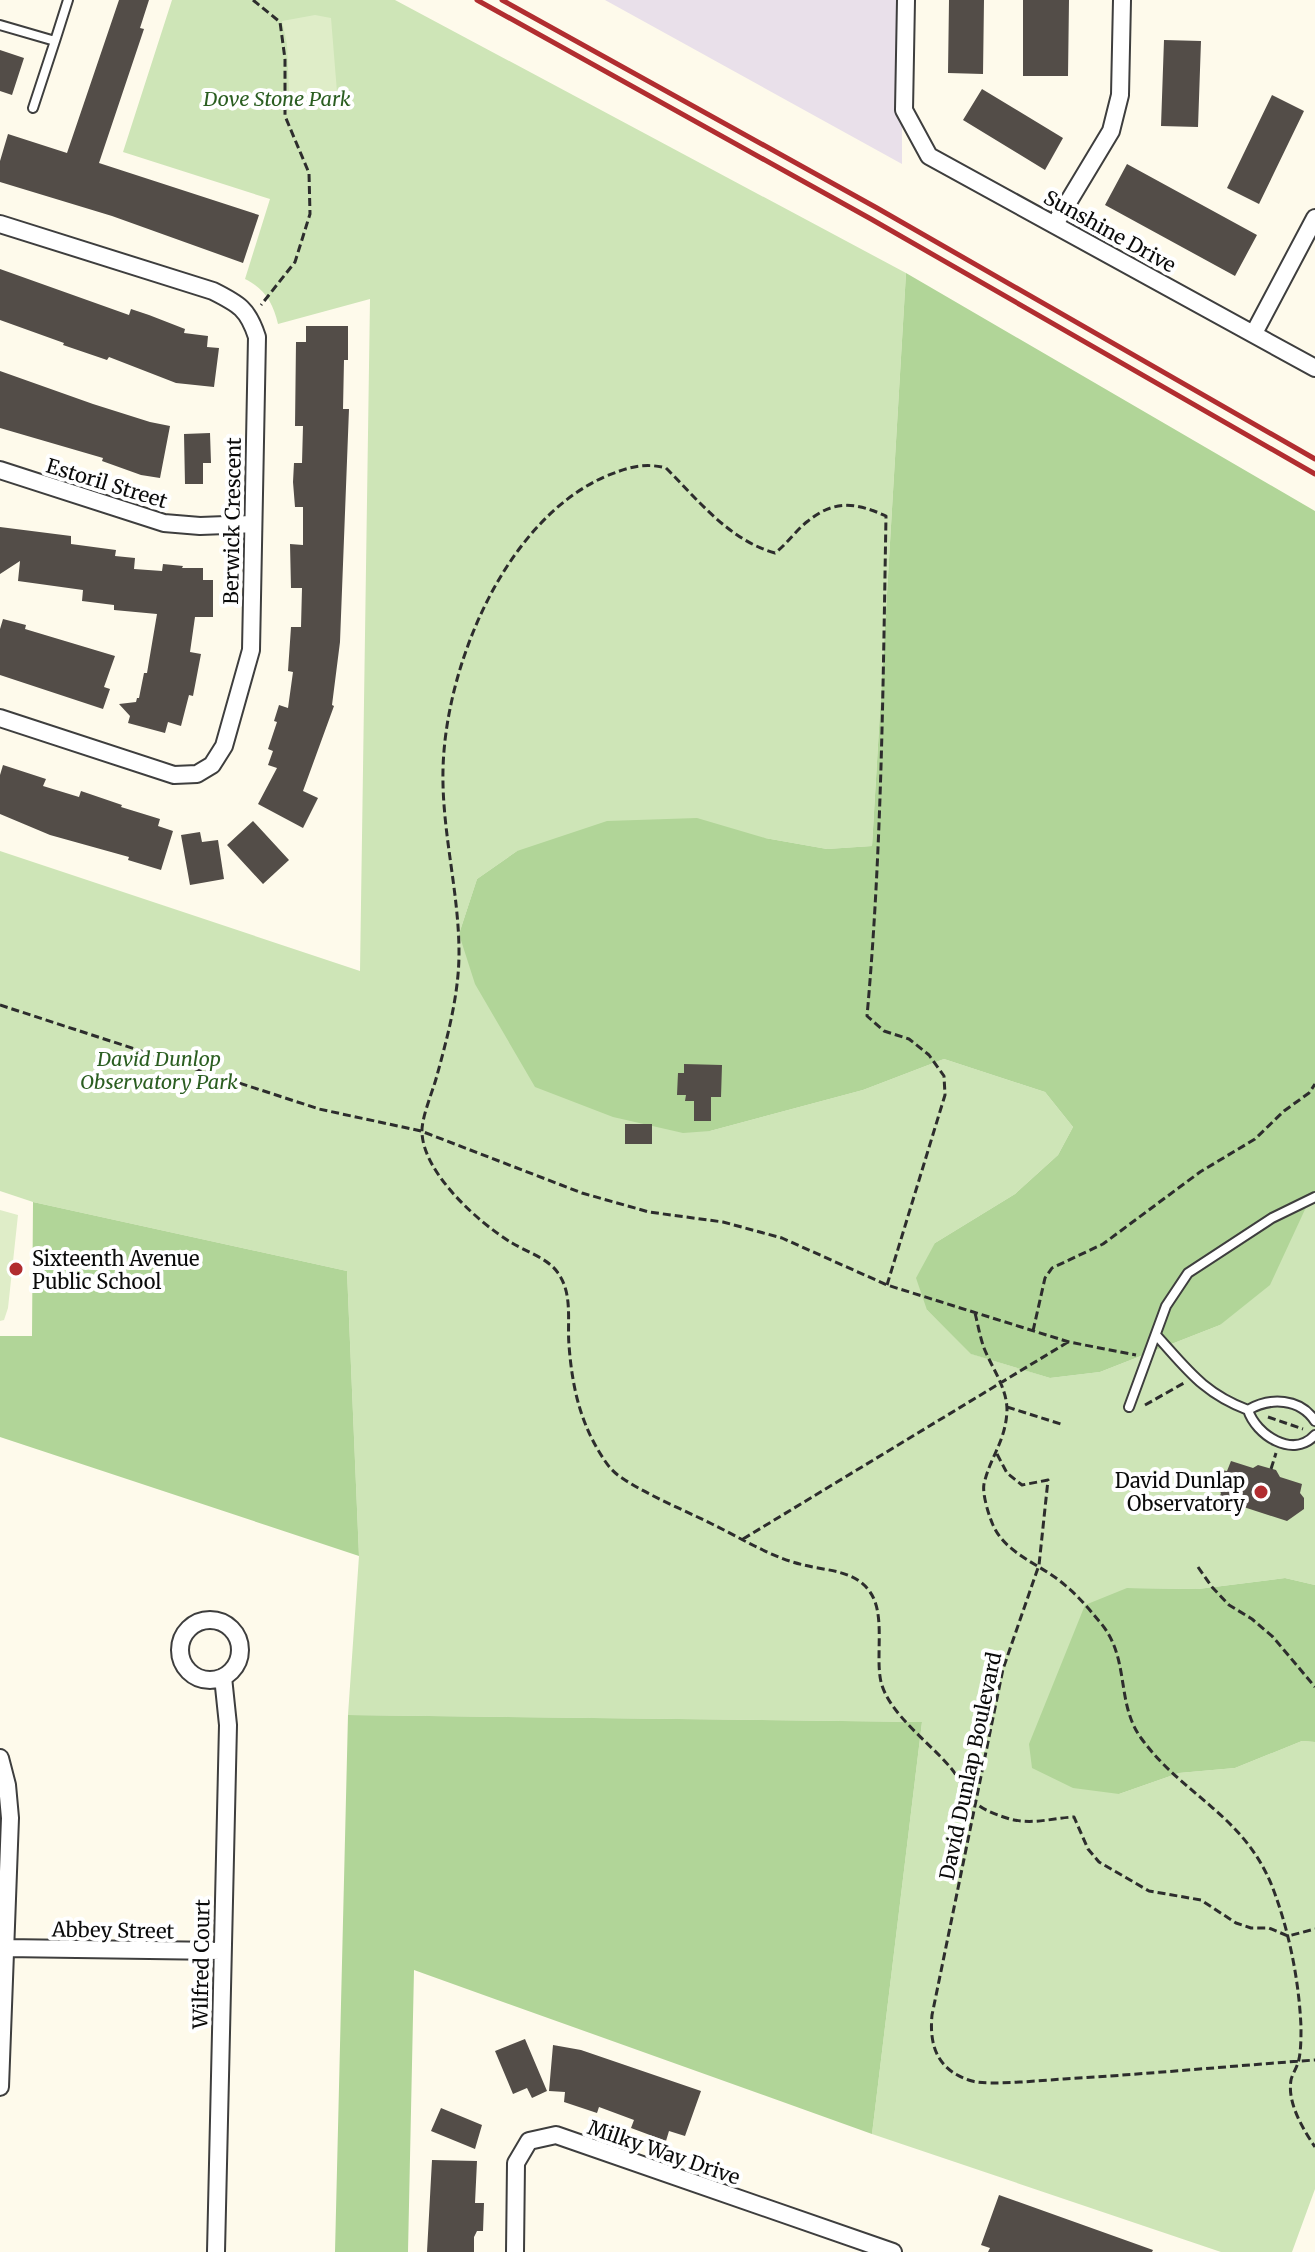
<svg xmlns="http://www.w3.org/2000/svg" width="1315" height="2252" viewBox="0 0 1315 2252" font-family="Merriweather,serif">
	<style>
		.industrial { fill: #e9e0ea }
		.green { fill: #cee5b7 }
		.forest { fill: #b1d598 }
		.pitch { fill: #dfedc8 }
		.building { fill: #534d48 }
		.lines { fill: none; stroke-linecap: round; stroke-linejoin: round }
		.lane-casing { stroke: #3e3e3e; stroke-width: 12 }
		.street-casing { stroke: #3e3e3e; stroke-width: 20 }
		.path { stroke: #2d2d2d; stroke-width: 3; stroke-dasharray: 8 4; stroke-linecap: butt }
		.lane { stroke: #fff; stroke-width: 8 }
		.street { stroke: #fff; stroke-width: 16 }
		.rail { stroke: #b12d30; stroke-width: 5 }
		.poi-dot { fill: #b12d30; stroke: #fff; stroke-width: 3 }
		.labels { text-anchor: middle; dominant-baseline: central; stroke-width: 8; stroke-linejoin: round; paint-order: stroke }
		.park-label { font-size: 20px; font-style: italic; fill: #2b5e21; stroke: #fff }
		.street-label { font-size: 20px; fill: #0b0b0b; stroke: #fff }
		.poi-label { font-size: 20px; fill: #0b0b0b; stroke: #fff; text-anchor: start }
	</style>
	<rect width="100%" height="100%" fill="#fefaeb"/>
	<!-- industrial -->
	<path class="industrial" d="M 605,0 L 902,0 L 902,164 Z"/>
	<!-- green -->
	<path class="green" d="M 172,0 L 395,0 L 906,273 L 872,846 L 827,849 L 765,838 L 517,851 L 477,879 L 459,934 L 710,1131 L 863,1090 L 944,1059 L 1045,1092 L 1073,1127 L 1058,1155 L 1015,1194 L 935,1243 L 927,1310 L 972,1354 L 1050,1378 L 1100,1372 L 1220,1325 L 1308,1203 L 1315,1198 L 1315,1585 L 1285,1578 L 1198,1589 L 1127,1588 L 1119,1794 L 1179,1773 L 1235,1768 L 1302,1741 L 1315,1742 L 1315,2189 L 1292,2252 L 1221,2252 L 872,2134 L 922,1722 L 348,1715 L 359,1556 L 347,1271 L 33,1202 L 0,1191 L 0,851 L 360,971 L 370,299 L 278,324 C 273,303 265,289 245,279 L 270,199 L 123,152 Z"/>
	<!-- forest -->
	<path class="forest" d="M 906,273 L 1315,511 L 1315,1198 L 1308,1203 L 1270,1285 L 1220,1325 L 1100,1372 L 1050,1378 L 971,1354 L 927,1310 L 916,1278 L 935,1243 L 1015,1194 L 1058,1155 L 1073,1127 L 1045,1092 L 944,1059 L 863,1090 L 710,1131 L 683,1133 L 613,1117 L 535,1087 L 475,984 L 459,934 L 477,879 L 517,851 L 607,821 L 697,818 L 765,838 L 827,849 L 872,846 Z
		M 33,1202 L 347,1271 L 359,1556 L 0,1437 L 0,1336 L 32,1336 Z
		M 1285,1578 L 1315,1585 L 1315,1742 L 1302,1741 L 1235,1768 L 1179,1773 L 1119,1794 L 1073,1788 L 1032,1768 L 1029,1744 L 1085,1605 L 1127,1588 L 1198,1589 Z
		M 348,1715 L 922,1722 L 872,2134 L 414,1970 L 408,2252 L 335,2252 Z"/>
	<!-- pitch -->
	<path class="pitch" d="M 315,15 L 331,18 L 337,92 L 315,97 L 289,91 L 287,44 L 282,21 Z
		M 0,1210 L 18,1215 L 8,1308 L 4,1320 L 0,1321 Z"/>
	<!-- building -->
	<path class="building" d="M 119,0 L 149,0 L 140,28 L 144,29 L 99,163 L 259,215 L 243,263 L 112,216 L 0,182 L 0,161 L 8,134 L 67,153 Z
		M 949,0 L 984,0 L 983,74 L 948,73 Z
		M 1023,0 L 1069,0 L 1068,76 L 1023,76 Z
		M 1164,40 L 1201,41 L 1198,127 L 1161,126 Z
		M 0,50 L 24,58 L 12,95 L 0,91 Z
		M 982,89 L 1063,138 L 1045,170 L 963,120 Z
		M 1272,95 L 1304,111 L 1259,204 L 1227,188 Z
		M 1127,164 L 1257,235 L 1235,276 L 1105,205 Z
		M 0,269 L 129,315 L 131,309 L 149,315 L 185,329 L 184,333 L 208,336 L 207,347 L 219,348 L 214,387 L 176,383 L 109,357 L 107,360 L 63,345 L 64,343 L 0,320 Z
		M 306,326 L 348,326 L 348,360 L 344,360 L 343,409 L 349,409 L 340,642 L 332,705 L 334,706 L 303,791 L 318,798 L 303,828 L 258,804 L 277,768 L 268,765 L 273,751 L 268,749 L 277,722 L 274,721 L 279,705 L 288,708 L 293,672 L 288,671 L 291,627 L 301,627 L 302,588 L 291,588 L 290,544 L 303,545 L 303,507 L 295,507 L 293,482 L 294,463 L 302,463 L 303,426 L 295,426 L 296,342 L 306,342 Z
		M 0,371 L 93,404 L 150,422 L 170,426 L 160,478 L 141,475 L 102,461 L 103,458 L 0,428 Z
		M 210,433 L 211,463 L 203,463 L 203,484 L 185,484 L 184,434 Z
		M 0,527 L 71,536 L 71,544 L 116,550 L 115,556 L 135,558 L 134,569 L 162,571 L 163,564 L 183,566 L 182,568 L 203,568 L 203,580 L 213,580 L 213,617 L 195,617 L 190,652 L 201,654 L 193,696 L 189,695 L 181,726 L 168,722 L 165,733 L 128,723 L 130,716 L 119,704 L 136,702 L 137,698 L 139,698 L 144,673 L 147,673 L 157,614 L 114,610 L 114,605 L 82,601 L 83,590 L 18,581 L 20,561 L 0,574 Z
		M 3,619 L 26,625 L 25,629 L 115,656 L 104,687 L 110,689 L 103,709 L 0,675 L 0,629 Z
		M 3,765 L 46,779 L 43,786 L 79,797 L 81,791 L 122,805 L 121,807 L 160,819 L 158,826 L 173,831 L 161,870 L 128,860 L 129,857 L 50,835 L 0,814 L 0,775 Z
		M 253,821 L 289,860 L 263,884 L 227,845 Z
		M 200,832 L 202,842 L 218,840 L 224,879 L 190,885 L 181,835 Z
		M 684,1064 L 722,1065 L 721,1097 L 711,1097 L 711,1121 L 694,1121 L 694,1101 L 685,1101 L 686,1095 L 677,1095 L 678,1073 L 684,1073 Z
		M 625,1124 L 652,1124 L 652,1144 L 625,1144 Z
		M 1231,1461 L 1253,1468 L 1258,1465 L 1276,1470 L 1280,1477 L 1302,1484 L 1300,1493 L 1304,1498 L 1304,1509 L 1287,1521 L 1219,1499 L 1221,1493 L 1212,1482 L 1215,1474 L 1220,1470 L 1227,1471 Z
		M 525,2039 L 547,2091 L 532,2098 L 527,2088 L 513,2094 L 495,2051 Z
		M 553,2045 L 581,2050 L 701,2091 L 685,2136 L 669,2131 L 666,2141 L 631,2128 L 634,2120 L 599,2107 L 597,2113 L 564,2102 L 565,2092 L 549,2091 Z
		M 441,2108 L 482,2125 L 475,2149 L 431,2131 Z
		M 432,2160 L 477,2161 L 475,2203 L 484,2203 L 483,2231 L 477,2231 L 474,2237 L 474,2252 L 427,2252 Z
		M 999,2195 L 1153,2250 L 1152,2252 L 988,2252 L 990,2248 L 981,2245 Z"/>
	<g class="lines">
		<!-- lane casing -->
		<g class="lane-casing">
			<path id="lane" d="M 0,25 L 55,41 L 68,0
				M 33,108 L 55,41
				M 1156,1335 C 1187,1369 1203,1393 1248,1410 C 1270,1397 1300,1398 1315,1421
				M 1129,1407 L 1166,1306 L 1188,1273 L 1272,1218 L 1315,1197
				M 1248,1410 C 1256,1435 1293,1459 1315,1435"/>
		</g>
		<!-- street casing -->
		<g class="street-casing">
			<path id="street" d="M 906,0 L 904,110 L 929,156 L 1315,368
				M 0,224 L 213,291 C 239,304 248,309 257,337 L 251,650 L 224,746 L 212,765 L 197,774 L 174,775 L 0,718
				M 1055,224 L 1111,131 L 1120,95 L 1122,0
				M 1254,333 L 1315,218
				M 0,470 L 164,523 L 200,526 L 252,524
				M180 1650a30 30 0 1 1 60 0a30 30 0 1 1-60 0Z
				M 0,1758 L 7,1785 L 10,1818 L 0,2087
				M 5,1948 L 221,1951
				M 216,2252 L 228,1725 L 223,1677
				M 515,2252 L 516,2163 L 529,2141 L 556,2135 L 893,2252"/>
		</g>
		<!-- path -->
		<path class="path" d="M 253,0 L 280,22 L 285,59 L 285,116 L 309,173 L 310,214 L 295,262 L 261,305
			M 0,1005 L 319,1109 L 421,1131 L 582,1193 L 649,1212 L 723,1222 L 782,1238 L 887,1285 L 1069,1342 L 1136,1355
			M 887,1285 L 945,1095 L 944,1076 L 929,1055 L 909,1039 L 884,1031 L 867,1016 C 882,850 883,683 886,516 C 857,503 835,499 808,521 C 796,530 789,542 775,553 C 729,540 699,501 666,468 C 643,462 626,468 604,477 C 509,520 452,652 444,751 C 438,820 459,885 459,953 C 459,995 447,1039 436,1079 C 432,1093 421,1119 422,1133 C 424,1174 479,1223 512,1243 C 527,1252 549,1259 558,1273 C 573,1294 567,1321 569,1345 C 572,1386 580,1423 603,1458 C 608,1466 614,1473 622,1478 C 649,1496 682,1509 712,1524 C 741,1538 772,1558 804,1565 C 827,1571 855,1570 870,1592 C 886,1614 875,1657 881,1682 C 889,1714 930,1743 950,1767 C 960,1778 965,1796 977,1804 C 985,1811 1000,1816 1010,1819 C 1033,1825 1052,1818 1074,1817 L 1088,1849 L 1099,1862 L 1149,1891 L 1201,1900 L 1236,1923 L 1251,1928 L 1269,1928 L 1288,1936 L 1315,1929
			M 975,1313 C 978,1325 980,1337 984,1348 C 992,1368 1007,1388 1007,1410 C 1006,1441 990,1457 984,1484 C 982,1494 989,1516 993,1525 C 1006,1555 1043,1565 1066,1586 C 1078,1596 1089,1609 1099,1621 C 1131,1657 1115,1702 1141,1738 C 1183,1796 1243,1814 1272,1886 C 1289,1930 1299,1980 1301,2027 C 1301,2039 1301,2053 1298,2063 C 1296,2069 1292,2075 1291,2080 C 1287,2103 1303,2129 1315,2147
			M 1033,1331 L 1045,1278 L 1052,1268 L 1103,1244 L 1200,1172 L 1255,1139 L 1284,1111 L 1309,1093 L 1315,1084
			M 1145,1405 L 1184,1383
			M 1007,1407 L 1064,1425
			M 1268,1417 L 1303,1429
			M 997,1454 L 1007,1473 L 1022,1485 L 1048,1480 L 1039,1565 L 1003,1669 L 932,2015 C 929,2047 938,2071 972,2081 C 988,2086 1044,2080 1064,2079 C 1148,2074 1231,2066 1315,2060
			M 1271,1469 L 1276,1453
			M 743,1539 L 1068,1342
			M 1198,1567 L 1212,1587 L 1229,1605 L 1252,1619 L 1273,1637 L 1315,1687"/>
		<!-- lane -->
		<use href="#lane" class="lane"/>
		<!-- street -->
		<use href="#street" class="street"/>
		<!-- rail -->
		<path class="rail" d="M 477,0 L 871,219 L 1315,474
			M 502,0 L 877,208 L 1315,459"/>
	</g>
	<!-- markers -->
	<g class="poi-dot">
		<circle cx="16" cy="1269" r="8"/>
		<circle cx="1261" cy="1492" r="8"/>
	</g>
	<g class="labels">
		<!-- park labels -->
		<g class="park-label">
			<text x="277" y="98">Dove Stone Park</text>
			<text x="159" y="1058">David Dunlop<tspan x="159" dy="23">Observatory Park</tspan></text>
		</g>
		<!-- street labels -->
		<g class="street-label">
			<text transform="translate(1110 231) rotate(29)">Sunshine Drive</text>
			<text transform="translate(107 483) rotate(17)">Estoril Street</text>
			<text transform="translate(232 521) rotate(-89)">Berwick Crescent</text>
			<text transform="translate(970 1766) rotate(-78)">David Dunlap Boulevard</text>
			<text transform="translate(113 1930) rotate(1)">Abbey Street</text>
			<text transform="translate(201 1964) rotate(-89)">Wilfred Court</text>
			<text transform="translate(664 2152) rotate(19)">Milky Way Drive</text>
		</g>
		<!-- poi labels -->
		<g class="poi-label">
			<text x="32" y="1258">Sixteenth Avenue<tspan x="32" dy="23">Public School</tspan></text>
			<text x="1245" y="1480" text-anchor="end">David Dunlap<tspan x="1245" dy="23">Observatory</tspan></text>
		</g>
	</g>
</svg>
